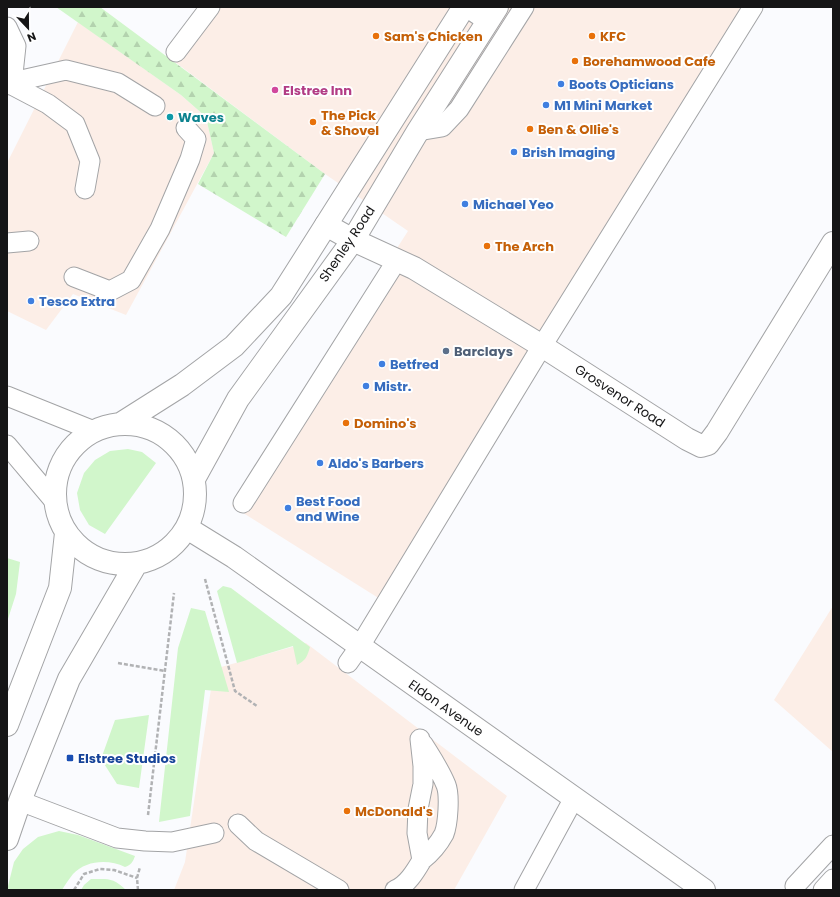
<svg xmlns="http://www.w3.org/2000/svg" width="840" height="897" viewBox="0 0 840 897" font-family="Poppins,sans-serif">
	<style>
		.commercial { fill: #fceee7 }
		.green { fill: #d1f6cb }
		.forest { fill: url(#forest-firs) }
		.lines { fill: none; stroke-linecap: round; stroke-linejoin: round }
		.service-casing { stroke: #a3a4a6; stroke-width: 21 }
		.minor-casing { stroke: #a3a4a6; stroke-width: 24 }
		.secondary-casing { stroke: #a3a4a6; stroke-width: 24 }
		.path { stroke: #b1b2b4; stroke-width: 2.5; stroke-dasharray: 4 2; stroke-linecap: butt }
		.service { stroke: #fff; stroke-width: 19 }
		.minor { stroke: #fff; stroke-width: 22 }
		.secondary { stroke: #fff; stroke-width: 22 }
		.food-dot { fill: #e8710a; stroke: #fff; stroke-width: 1.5 }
		.shop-dot { fill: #3f7fe0; stroke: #fff; stroke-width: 1.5 }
		.hotel-dot { fill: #d1479c; stroke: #fff; stroke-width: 1.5 }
		.culture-dot { fill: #0f9aa8; stroke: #fff; stroke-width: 1.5 }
		.service-dot { fill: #5c6f8a; stroke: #fff; stroke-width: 1.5 }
		.transit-dot { fill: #1a4fb4; stroke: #fff; stroke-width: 1.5 }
		.labels { text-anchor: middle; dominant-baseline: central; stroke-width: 4; stroke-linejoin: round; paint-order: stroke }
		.food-label { font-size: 13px; font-weight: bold; fill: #c56008; stroke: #fff; text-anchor: start }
		.shop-label { font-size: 13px; font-weight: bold; fill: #366cbe; stroke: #fff; text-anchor: start }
		.hotel-label { font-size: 13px; font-weight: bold; fill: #b23c85; stroke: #fff; text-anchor: start }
		.culture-label { font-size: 13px; font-weight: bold; fill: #0d838f; stroke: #fff; text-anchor: start }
		.street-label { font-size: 13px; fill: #151516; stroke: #fff }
		.service-label { font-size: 13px; font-weight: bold; fill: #4e5e75; stroke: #fff; text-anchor: start }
		.transit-label { font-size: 13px; font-weight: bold; fill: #164399; stroke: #fff; text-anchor: start }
	</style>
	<defs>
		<pattern id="forest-firs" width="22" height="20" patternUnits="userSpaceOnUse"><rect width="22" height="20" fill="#d1f6cb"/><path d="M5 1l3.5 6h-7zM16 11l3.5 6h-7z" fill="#b3d2ae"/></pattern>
	</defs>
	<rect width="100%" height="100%" fill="#fafbfe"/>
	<!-- commercial -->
	<path class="commercial" d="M 215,7 L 751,7 L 380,599 L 232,506 L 408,231 L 325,174 L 175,62 Z
		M 78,22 L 181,95 L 206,117 L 214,153 L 126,315 L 73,294 L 46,330 L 7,311 L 7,163 Z
		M 833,606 L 833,752 L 774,700 Z
		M 306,643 L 507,796 L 454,890 L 174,890 L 185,862 L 214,669 Z"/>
	<!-- green -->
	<path class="green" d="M 128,449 L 142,452 L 156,463 L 105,534 L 89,525 L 80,510 L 77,493 L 84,473 L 95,460 L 110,451 Z
		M 7,558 L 20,562 L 16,594 L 7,622 Z
		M 223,586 L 231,588 L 310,647 C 307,657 306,660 297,665 L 293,646 L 237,663 L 217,591 Z
		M 191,608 L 205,611 L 229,692 L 205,690 L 190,816 L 159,822 L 178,648 Z
		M 149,715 L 139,788 L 117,784 L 101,759 L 115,720 Z
		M 59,831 L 78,835 L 135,856 C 133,862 131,865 125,867 C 109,859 86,860 73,874 C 69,879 65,885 62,890 L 7,890 L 14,862 L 23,849 L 38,837 Z
		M 91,879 C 108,879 113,877 126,890 L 81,890 L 84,885 Z"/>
	<!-- forest -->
	<path class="forest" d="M 56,7 L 100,7 L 325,174 L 286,237 L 198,184 L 214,153 L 206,117 L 181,95 Z"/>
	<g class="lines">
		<!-- service casing -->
		<g class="service-casing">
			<path id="service" d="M 7,27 L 16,46 L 13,74 L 7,85
				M 176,52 L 210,7
				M 8,83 L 66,70 L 118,83 L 155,106
				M 8,83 L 48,104 L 75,124 L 90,161 L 85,189
				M 418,131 L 442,127 L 459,109 L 524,7
				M 7,243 L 29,241
				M 74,277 L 110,291 L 131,280 L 160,229 L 190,159 L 196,139 L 186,128
				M 7,396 L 94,431
				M 7,445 L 55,502
				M 243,503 L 397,260
				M 348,663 L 360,646 L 542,346 L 753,7
				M 20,801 L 117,838 L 145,841 L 172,842 L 214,833
				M 238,824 L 256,841 L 339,890
				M 422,860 C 431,853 438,845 444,834 C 448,824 450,795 446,785 C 440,770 431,757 423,744
				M 395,890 C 407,885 415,872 422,860 L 417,833 L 418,809 L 423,784 L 423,766 L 420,739
				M 524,890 L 574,798
				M 796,890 L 795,886 L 833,845
				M 823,890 L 833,879"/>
		</g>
		<!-- minor casing -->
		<g class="minor-casing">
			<path id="minor" d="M 469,7 L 488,20
				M 326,225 L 353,240 L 414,268 L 542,346 L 687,439 L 701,446 L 708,444 L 717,432 L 833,243
				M 187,528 L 234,557 L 704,890"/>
		</g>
		<!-- secondary casing -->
		<g class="secondary-casing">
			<path id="secondary" d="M 122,423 L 182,385 L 234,346 L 281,296 L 464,7
				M55 494a70 70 0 1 1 140 0a70 70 0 1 1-140 0Z
				M 194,479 L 238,399 L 353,240 L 418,131 L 497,7
				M 7,725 L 60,588 L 66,533
				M 7,839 L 20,801 L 69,679 L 136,564"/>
		</g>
		<!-- path -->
		<path class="path" d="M 205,579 L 235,691 L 257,706
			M 118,663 L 165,671
			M 148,815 L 174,593
			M 74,890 L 84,874 L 100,869 L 114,870 L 137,878
			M 138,890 L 137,878 L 140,867"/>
		<!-- service -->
		<use href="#service" class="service"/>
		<!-- minor -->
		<use href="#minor" class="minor"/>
		<!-- secondary -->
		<use href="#secondary" class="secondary"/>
	</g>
	<!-- markers -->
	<g class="food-dot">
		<circle cx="376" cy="36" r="4"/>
		<circle cx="592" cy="36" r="4"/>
		<circle cx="575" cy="61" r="4"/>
		<circle cx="313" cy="122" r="4"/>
		<circle cx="530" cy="129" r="4"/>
		<circle cx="487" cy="246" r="4"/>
		<circle cx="346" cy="423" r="4"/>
		<circle cx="347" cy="811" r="4"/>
	</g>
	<g class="shop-dot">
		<circle cx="561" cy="84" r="4"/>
		<circle cx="546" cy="105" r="4"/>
		<circle cx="514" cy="152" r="4"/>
		<circle cx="465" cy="204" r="4"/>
		<circle cx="31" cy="301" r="4"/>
		<circle cx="382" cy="364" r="4"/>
		<circle cx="366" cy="386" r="4"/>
		<circle cx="320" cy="463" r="4"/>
		<circle cx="288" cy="508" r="4"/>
	</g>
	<circle class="hotel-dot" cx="275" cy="90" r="4"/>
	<circle class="culture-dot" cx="170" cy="117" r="4"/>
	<circle class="service-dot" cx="446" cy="351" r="4"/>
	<rect class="transit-dot" x="66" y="754" width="8" height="8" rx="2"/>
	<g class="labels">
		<!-- food labels -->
		<g class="food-label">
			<text x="384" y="36">Sam's Chicken</text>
			<text x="600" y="36">KFC</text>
			<text x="583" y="61">Borehamwood Cafe</text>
			<text x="321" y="115">The Pick<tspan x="321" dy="15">&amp; Shovel</tspan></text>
			<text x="538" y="129">Ben &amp; Ollie's</text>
			<text x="495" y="246">The Arch</text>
			<text x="354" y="423">Domino's</text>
			<text x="355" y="811">McDonald's</text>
		</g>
		<!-- shop labels -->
		<g class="shop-label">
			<text x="569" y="84">Boots Opticians</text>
			<text x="554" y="105">M1 Mini Market</text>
			<text x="522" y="152">Brish Imaging</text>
			<text x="473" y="204">Michael Yeo</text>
			<text x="39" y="301">Tesco Extra</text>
			<text x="390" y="364">Betfred</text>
			<text x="374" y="386">Mistr.</text>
			<text x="328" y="463">Aldo's Barbers</text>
			<text x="296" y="501">Best Food<tspan x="296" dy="15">and Wine</tspan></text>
		</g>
		<!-- hotel labels -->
		<g class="hotel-label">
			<text x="283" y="90">Elstree Inn</text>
		</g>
		<!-- culture labels -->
		<g class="culture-label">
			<text x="178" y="117">Waves</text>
		</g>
		<!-- street labels -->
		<g class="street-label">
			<text transform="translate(347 244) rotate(-56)">Shenley Road</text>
			<text transform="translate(620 396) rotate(33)">Grosvenor Road</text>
			<text transform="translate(446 708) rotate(35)">Eldon Avenue</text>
		</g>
		<!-- service labels -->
		<g class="service-label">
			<text x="454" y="351">Barclays</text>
		</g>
		<!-- transit labels -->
		<g class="transit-label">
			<text x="78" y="758">Elstree Studios</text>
		</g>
	</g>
	<!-- border -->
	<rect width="840" height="897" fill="none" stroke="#151516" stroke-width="16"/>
	<!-- north arrow -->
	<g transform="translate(28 28) rotate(158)" stroke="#ffffff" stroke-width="3" paint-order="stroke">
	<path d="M0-3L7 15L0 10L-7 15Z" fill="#151516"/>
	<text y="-6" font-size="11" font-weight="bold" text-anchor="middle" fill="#151516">N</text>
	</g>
</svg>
